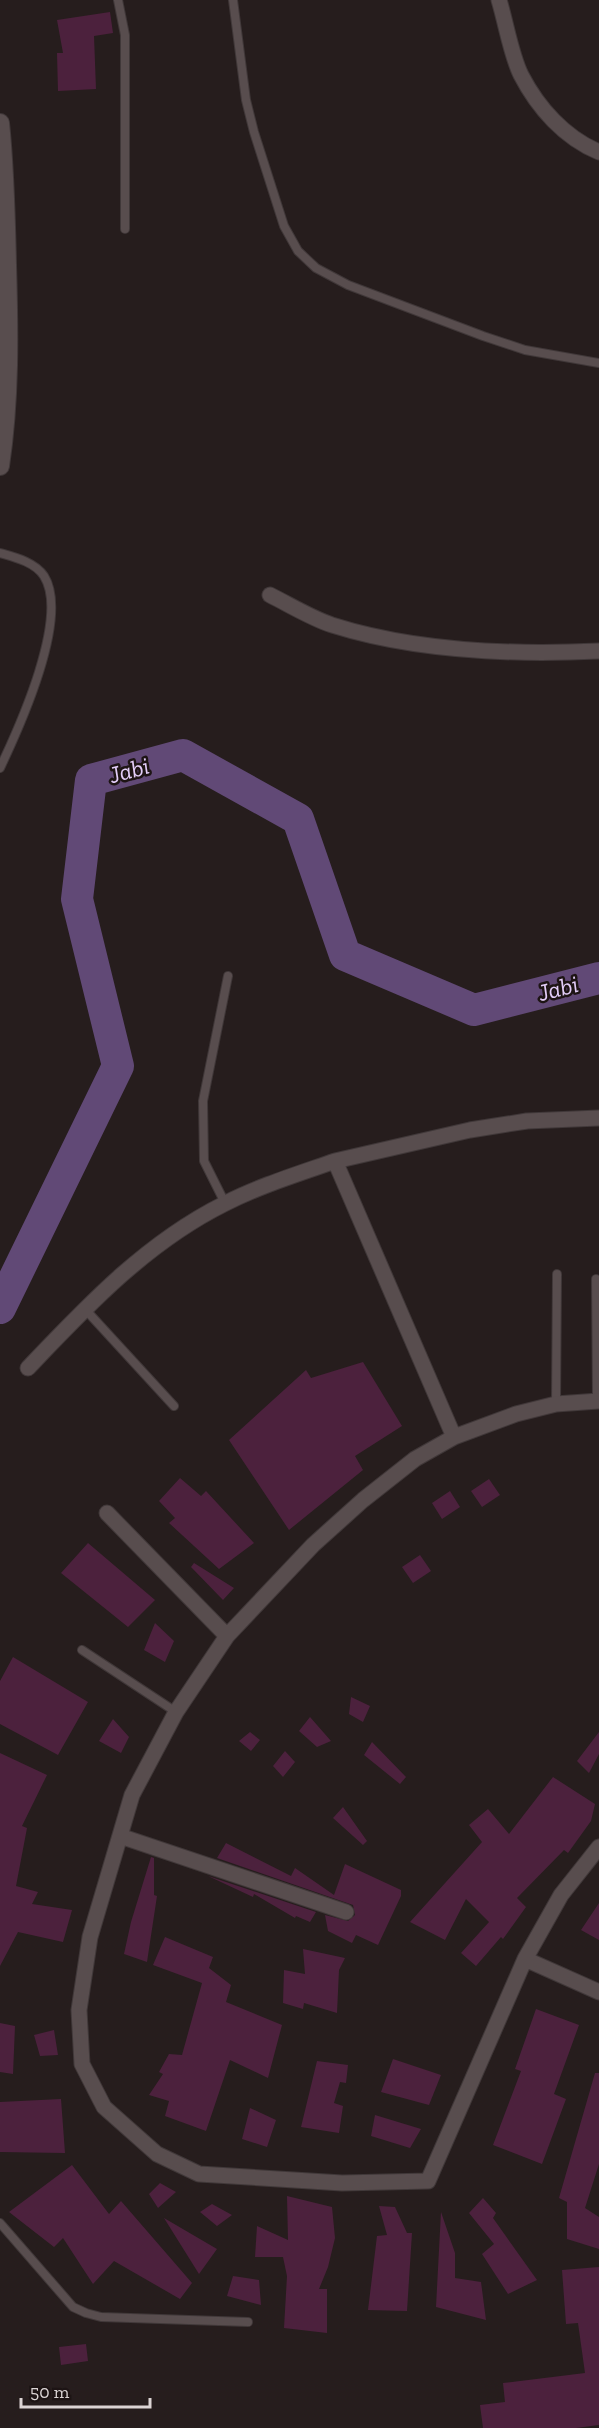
<svg xmlns="http://www.w3.org/2000/svg" width="599" height="2428" viewBox="0 0 599 2428" font-family="'Zilla Slab',serif">
	<style>
		.lines { fill: none; stroke-linecap: round; stroke-linejoin: round }
		.river { stroke: #614976; stroke-width: 32 }
		.building { fill: #4c213d }
		.lane-casing { stroke: #403839; stroke-width: 10 }
		.street-casing { stroke: #403839; stroke-width: 17 }
		.secondary-casing { stroke: #403839; stroke-width: 20 }
		.lane { stroke: #584d4e; stroke-width: 8 }
		.street { stroke: #584d4e; stroke-width: 15 }
		.secondary { stroke: #584d4e; stroke-width: 18 }
		.labels { text-anchor: middle; dominant-baseline: central; stroke-width: 5; stroke-linejoin: round; paint-order: stroke }
		.water-label { font-size: 24px; font-style: italic; fill: #e3cdf8; stroke: #1d1414 }
	</style>
	<rect width="100%" height="100%" fill="#261d1d"/>
	<g class="lines">
		<!-- river -->
		<path class="river" d="M 0,1308 L 118,1066 L 77,899 L 91,780 L 183,755 L 298,819 L 345,955 L 474,1010 L 599,978"/>
	</g>
	<!-- building -->
	<path class="building" d="M 110,12 L 113,33 L 94,36 L 96,89 L 58,91 L 57,53 L 63,53 L 57,20 Z
		M 363,1362 L 402,1426 L 355,1456 L 363,1470 L 289,1530 L 229,1440 L 306,1370 L 311,1378 Z
		M 180,1478 L 201,1496 L 206,1491 L 254,1543 L 219,1569 L 169,1523 L 175,1518 L 159,1501 Z
		M 489,1479 L 500,1495 L 482,1507 L 471,1491 Z
		M 450,1491 L 460,1507 L 442,1519 L 432,1503 Z
		M 88,1543 L 155,1600 L 128,1627 L 61,1573 Z
		M 420,1555 L 431,1571 L 413,1583 L 402,1567 Z
		M 194,1563 L 234,1588 L 223,1600 L 191,1567 Z
		M 155,1623 L 174,1641 L 165,1662 L 144,1650 Z
		M 13,1657 L 88,1702 L 58,1755 L 0,1724 L 0,1681 Z
		M 351,1697 L 370,1706 L 363,1722 L 349,1714 Z
		M 310,1717 L 331,1741 L 317,1747 L 299,1731 Z
		M 113,1719 L 129,1737 L 121,1753 L 99,1741 Z
		M 250,1732 L 260,1740 L 251,1751 L 239,1741 Z
		M 599,1732 L 599,1754 L 589,1773 L 577,1761 Z
		M 372,1742 L 406,1777 L 400,1784 L 364,1755 Z
		M 285,1751 L 295,1762 L 283,1777 L 273,1766 Z
		M 0,1753 L 47,1775 L 22,1826 L 27,1828 L 16,1886 L 38,1892 L 32,1904 L 72,1910 L 63,1942 L 18,1932 L 0,1966 Z
		M 553,1777 L 595,1804 L 591,1821 L 568,1853 L 564,1850 L 517,1898 L 526,1907 L 503,1939 L 501,1937 L 476,1966 L 461,1953 L 489,1922 L 466,1899 L 445,1940 L 410,1922 L 482,1842 L 469,1825 L 488,1809 L 509,1834 Z
		M 343,1807 L 367,1841 L 363,1845 L 333,1818 Z
		M 226,1843 L 291,1876 L 295,1868 L 334,1895 L 345,1864 L 401,1890 L 401,1896 L 378,1945 L 356,1935 L 352,1943 L 328,1931 L 325,1915 L 348,1921 L 355,1915 L 353,1905 L 217,1858 Z
		M 151,1857 L 154,1858 L 154,1895 L 157,1896 L 147,1962 L 124,1954 L 131,1922 Z
		M 208,1876 L 316,1912 L 310,1922 L 296,1916 L 295,1918 L 254,1894 L 253,1897 Z
		M 599,1903 L 599,1940 L 581,1930 Z
		M 165,1937 L 213,1957 L 209,1968 L 231,1985 L 226,2002 L 282,2025 L 268,2078 L 230,2060 L 206,2131 L 165,2116 L 169,2101 L 149,2095 L 163,2074 L 159,2072 L 169,2054 L 182,2055 L 202,1983 L 153,1965 Z
		M 303,1949 L 345,1958 L 339,1970 L 337,2013 L 304,2003 L 303,2009 L 283,2003 L 284,1970 L 305,1974 Z
		M 536,2009 L 579,2025 L 554,2094 L 566,2099 L 542,2164 L 493,2145 L 521,2071 L 515,2069 Z
		M 0,2023 L 15,2026 L 13,2074 L 0,2072 Z
		M 54,2030 L 58,2055 L 40,2056 L 34,2035 Z
		M 393,2059 L 441,2075 L 429,2105 L 381,2092 Z
		M 317,2061 L 348,2065 L 346,2083 L 340,2082 L 334,2103 L 343,2106 L 339,2133 L 301,2127 Z
		M 595,2073 L 599,2073 L 599,2164 L 585,2208 L 599,2217 L 599,2249 L 567,2239 L 567,2202 L 559,2198 Z
		M 61,2099 L 65,2153 L 0,2152 L 0,2102 Z
		M 250,2108 L 276,2120 L 267,2147 L 242,2139 Z
		M 375,2115 L 421,2129 L 410,2148 L 371,2136 Z
		M 72,2165 L 109,2214 L 121,2201 L 192,2283 L 180,2299 L 114,2261 L 93,2284 L 63,2238 L 54,2247 L 9,2212 Z
		M 160,2183 L 176,2192 L 158,2208 L 149,2194 Z
		M 287,2196 L 332,2207 L 335,2238 L 328,2267 L 319,2289 L 327,2289 L 327,2333 L 284,2328 L 287,2276 L 283,2257 L 255,2257 L 257,2226 L 288,2240 Z
		M 483,2198 L 496,2213 L 493,2218 L 537,2280 L 508,2294 L 482,2254 L 494,2244 L 469,2213 Z
		M 212,2204 L 232,2215 L 217,2226 L 200,2212 Z
		M 379,2206 L 395,2207 L 407,2233 L 412,2233 L 407,2311 L 368,2310 L 377,2236 L 387,2235 Z
		M 441,2212 L 455,2253 L 455,2278 L 481,2282 L 486,2320 L 436,2307 Z
		M 164,2218 L 217,2249 L 199,2274 Z
		M 599,2267 L 599,2425 L 576,2428 L 483,2428 L 480,2405 L 505,2402 L 503,2383 L 585,2373 L 578,2323 L 566,2324 L 562,2270 Z
		M 233,2276 L 259,2280 L 261,2305 L 227,2296 Z
		M 86,2344 L 88,2361 L 61,2365 L 59,2347 Z"/>
	<g class="lines">
		<!-- lane casing -->
		<g class="lane-casing">
			<path id="lane" d="M 118,0 L 125,35 L 125,229
				M 233,0 L 246,100 L 254,132 L 284,226 L 298,251 L 316,268 L 348,285 L 483,336 L 525,350 L 599,363
				M 0,553 C 14,557 35,562 44,576 C 70,617 19,728 0,768
				M 225,1203 L 204,1161 L 203,1101 L 228,976
				M 596,1279 L 597,1401
				M 84,1308 L 174,1406
				M 556,1404 L 557,1274
				M 82,1650 L 176,1712
				M 0,2223 L 73,2307 L 86,2313 L 101,2317 L 248,2322"/>
		</g>
		<!-- street casing -->
		<g class="street-casing">
			<path id="street" d="M 499,0 C 506,23 511,55 521,75 C 538,108 565,138 599,152
				M 270,595 C 290,605 311,618 332,625 C 414,651 514,655 599,651
				M 335,1161 L 470,1130 L 527,1121 L 599,1118
				M 28,1368 C 87,1306 146,1243 224,1204 C 259,1186 298,1174 335,1161 L 454,1437
				M 599,1401 L 556,1404 L 516,1414 L 454,1437 L 415,1459 L 363,1500 L 313,1545 L 227,1636 L 176,1712 L 132,1795 L 90,1937 L 79,2010 L 82,2064 L 104,2107 L 157,2154 L 199,2174 L 342,2183 L 428,2181 L 525,1959 L 561,1895 L 599,1847
				M 107,1513 L 227,1636
				M 120,1836 L 346,1912
				M 525,1959 L 599,1992"/>
		</g>
		<!-- secondary casing -->
		<g class="secondary-casing">
			<path id="secondary" d="M 0,123 C 5,170 6,217 7,265 C 9,332 10,400 0,466"/>
		</g>
		<!-- lane -->
		<use href="#lane" class="lane"/>
		<!-- street -->
		<use href="#street" class="street"/>
		<!-- secondary -->
		<use href="#secondary" class="secondary"/>
	</g>
	<g class="labels">
		<!-- water labels -->
		<g class="water-label">
			<text transform="translate(129 770) rotate(-15)">Jabi</text>
			<text transform="translate(558 988) rotate(-14)">Jabi</text>
		</g>
	</g>
	<!-- scale -->
	<path d="M21 2398v9h129v-9" fill="none" stroke="#dbd4d4" stroke-width="3"/>
	<text x="30" y="2398" font-size="18" fill="#dbd4d4" stroke="#1d1414" stroke-width="4.5" paint-order="stroke">50 m</text>
</svg>
